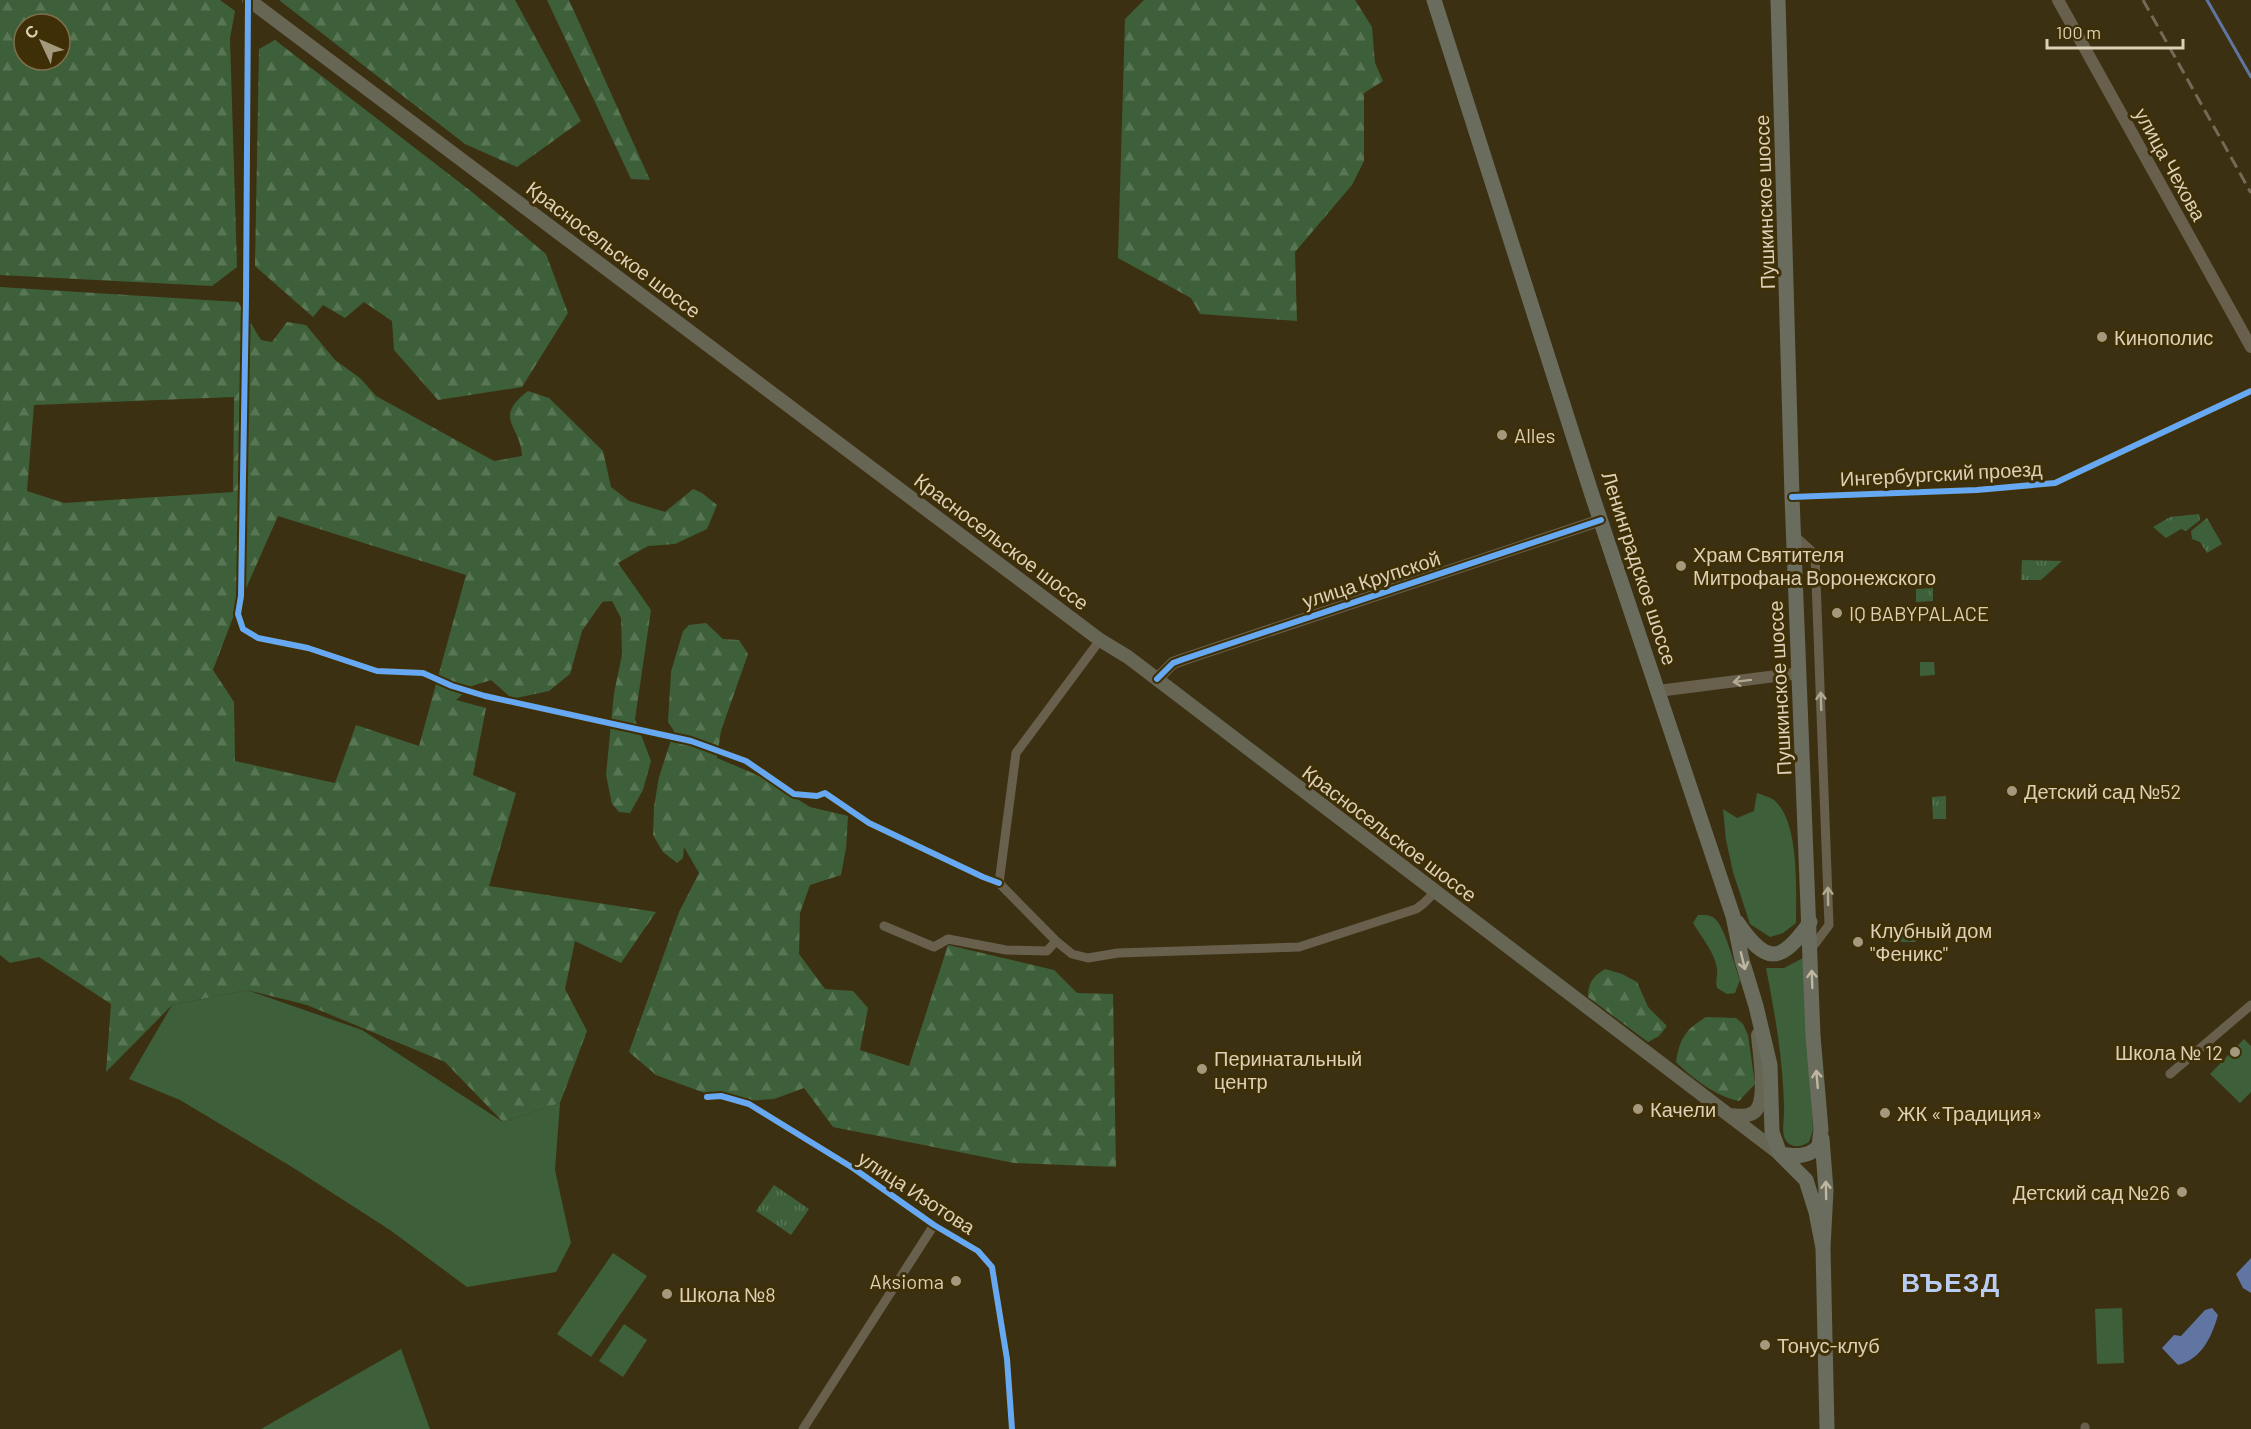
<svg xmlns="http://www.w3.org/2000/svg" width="2251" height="1429" viewBox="0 0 2251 1429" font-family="Barlow,sans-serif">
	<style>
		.green { fill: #3d603a }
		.forest { fill: url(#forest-firs); fill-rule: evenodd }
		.park { fill: url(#park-tufts) }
		.water { fill: #6175a3 }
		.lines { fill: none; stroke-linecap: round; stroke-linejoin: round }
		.stream { stroke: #6175a3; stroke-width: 3 }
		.minor { stroke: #68604d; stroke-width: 9 }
		.tertiary { stroke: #68604d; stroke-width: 12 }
		.secondary { stroke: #676553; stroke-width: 14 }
		.primary { stroke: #6a6c5d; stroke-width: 15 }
		.rail { stroke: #736b57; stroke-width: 3; stroke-dasharray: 12 6; stroke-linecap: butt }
		.cycleway-casing { stroke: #3f2f06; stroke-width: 10 }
		.cycleway { stroke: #66a8f1; stroke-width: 6 }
		.oneway { stroke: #b3a991 }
		.oneway2 { stroke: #c0b7a0 }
		.poi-dot { fill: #a4987d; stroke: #3f2f06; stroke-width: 2 }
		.labels { text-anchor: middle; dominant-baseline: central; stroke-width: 6; stroke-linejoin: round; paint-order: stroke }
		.street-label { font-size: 20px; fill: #dcd0b6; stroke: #3f2f06 }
		.poi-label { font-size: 20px; fill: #dcd0b6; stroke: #3f2f06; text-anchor: start }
		.district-label { font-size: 26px; font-weight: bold; letter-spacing: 1.5px; fill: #b8cbf3; stroke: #3f2f06 }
	</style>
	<defs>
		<pattern id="forest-firs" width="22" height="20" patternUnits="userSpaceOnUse" patternTransform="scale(1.5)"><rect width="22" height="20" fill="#3d603a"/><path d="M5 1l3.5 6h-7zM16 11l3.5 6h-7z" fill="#587654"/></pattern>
		<pattern id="park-tufts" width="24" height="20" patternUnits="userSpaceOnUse" patternTransform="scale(1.5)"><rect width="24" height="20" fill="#3d603a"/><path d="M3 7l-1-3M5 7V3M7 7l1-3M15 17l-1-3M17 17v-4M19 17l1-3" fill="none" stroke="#587654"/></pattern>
	</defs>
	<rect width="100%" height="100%" fill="#3c3012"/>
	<!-- green -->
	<path class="green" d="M 1920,662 L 1934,662 L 1935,675 L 1920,676 Z
		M 1757,793 C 1762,795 1770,797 1774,800 C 1800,822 1796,891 1796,923 L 1783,933 L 1770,937 L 1750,924 L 1733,872 L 1726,840 L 1723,809 L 1737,818 L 1754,811 Z
		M 1698,915 C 1705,915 1711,914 1716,920 C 1725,928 1735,967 1740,980 L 1735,993 L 1727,994 L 1717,988 C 1715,981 1718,976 1717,969 C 1715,952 1701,937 1693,923 Z
		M 1803,958 L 1813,1130 L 1809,1142 C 1800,1148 1790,1148 1785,1139 C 1781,1130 1785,1116 1784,1106 C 1783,1060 1775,1014 1766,968 L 1784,968 Z
		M 247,990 L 362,1030 L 503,1122 L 560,1103 L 555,1170 L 571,1243 L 556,1272 L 467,1287 L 390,1230 L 292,1167 L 180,1100 L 129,1079 L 172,1005 Z
		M 2244,1039 L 2251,1046 L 2251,1092 L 2240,1103 L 2210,1074 Z
		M 613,1253 L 647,1276 L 591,1357 L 557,1334 Z
		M 2122,1308 L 2124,1363 L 2097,1364 L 2095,1309 Z
		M 624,1324 L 647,1340 L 623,1377 L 599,1361 Z
		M 401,1349 L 430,1429 L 261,1429 Z"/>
	<!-- forest -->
	<path class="forest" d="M 0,0 L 220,0 L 235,11 L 230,38 L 237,267 L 212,286 L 0,275 ZM 24,24 L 60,24 L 60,60 L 24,60 Z
		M 279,0 L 515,0 L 581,121 L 517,167 L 465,144 Z
		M 547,0 L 569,0 L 650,180 L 631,179 Z
		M 1144,0 L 1355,0 L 1372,27 L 1375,63 L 1383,81 L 1364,93 L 1364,161 L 1352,185 L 1295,252 L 1297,321 L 1200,314 L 1191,298 L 1118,258 L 1125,19 Z
		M 275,40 L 472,192 L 546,254 L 568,313 L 522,387 L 438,400 L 394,350 L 392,321 L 364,302 L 345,318 L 323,305 L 313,317 L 255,266 L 259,49 Z
		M 0,287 L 238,302 L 261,340 L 272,342 L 287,322 L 306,325 L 335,360 L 360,378 L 376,396 L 494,461 L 522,456 C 521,425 492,419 528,391 L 549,398 L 603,451 L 611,487 L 629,501 L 665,512 L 693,489 L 702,493 L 717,505 L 707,529 L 675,544 L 648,546 L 618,563 L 651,610 L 635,719 L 651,761 L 643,790 L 630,813 L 619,812 L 612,804 L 606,775 L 614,693 L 622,655 L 621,618 L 612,601 L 602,602 L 582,631 L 570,674 L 549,691 L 516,698 L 509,696 L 491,680 L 472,686 L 456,700 L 486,708 L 473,775 L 516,793 L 489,886 L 656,912 L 621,963 L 575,941 L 565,989 L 587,1031 L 560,1103 L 503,1122 L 445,1062 L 307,1005 L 247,990 L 172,1005 L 106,1072 L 111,1004 L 39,957 L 10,963 L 0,955 ZM 234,397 L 233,492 L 64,503 L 27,491 L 34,405 ZM 278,516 L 466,575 L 419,746 L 356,725 L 335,783 L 235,761 L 234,702 L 213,670 L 232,620 Z
		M 706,623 L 723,639 L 739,640 L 748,654 L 721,731 L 717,758 L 762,777 L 810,807 L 848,816 L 846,848 L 841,875 L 810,885 L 800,913 L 799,954 L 825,989 L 853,991 L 868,1008 L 860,1050 L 909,1066 L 948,945 L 1054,970 L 1077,993 L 1113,994 L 1116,1167 L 1014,1163 L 833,1127 L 804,1088 L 774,1099 L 729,1102 L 656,1075 L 629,1052 L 679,912 L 699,873 L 684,847 L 683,858 L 677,863 L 663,852 L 653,835 L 654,807 L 659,777 L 674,731 L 668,722 L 671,672 L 683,631 L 689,625 Z
		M 1605,969 L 1622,974 L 1637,982 L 1648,1007 L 1667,1026 L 1659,1036 L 1648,1042 L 1588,997 C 1588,983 1593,976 1605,969 Z
		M 1706,1017 L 1736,1018 L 1743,1024 L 1748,1035 L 1755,1084 L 1739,1101 C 1717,1097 1692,1078 1676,1062 C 1680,1038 1685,1030 1706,1017 Z"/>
	<!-- park -->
	<path class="park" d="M 2199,514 L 2200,520 L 2186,531 L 2181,529 L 2166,538 L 2153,527 L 2170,517 Z
		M 2207,518 L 2222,544 L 2207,553 L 2200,542 L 2192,539 L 2191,531 Z
		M 2022,560 L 2062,561 L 2041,580 L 2021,580 Z
		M 1933,588 L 1933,601 L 1916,602 L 1916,589 Z
		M 1946,796 L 1946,819 L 1933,819 L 1932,797 Z
		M 1916,926 L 1916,942 L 1889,942 L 1888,927 Z
		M 774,1185 L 809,1209 L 791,1235 L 756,1211 Z"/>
	<!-- water -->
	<path class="water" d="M 2251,1258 L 2251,1293 L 2243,1288 L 2236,1274 Z
		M 2212,1308 L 2218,1315 C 2212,1336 2202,1359 2178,1365 L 2162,1348 L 2174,1335 L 2181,1336 L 2205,1310 Z"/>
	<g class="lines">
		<!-- stream -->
		<path class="stream" d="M 2207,0 L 2251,77"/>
		<!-- minor -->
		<path class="minor" d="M 248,0 L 246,299 L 241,596 L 238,614 L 243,629 L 258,638 L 308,648 L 377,671 L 423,673 L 452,686 L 485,696 L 691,741 L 746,761 L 794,794 L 817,796 L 825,793 L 869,823 L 983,877 L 999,883
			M 1792,497 L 1977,490 L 2055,483 L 2251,391
			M 1794,535 L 1815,554 L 1829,925 L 1811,949
			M 1100,640 L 1016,753 L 999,883 L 1056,941 L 1072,954 L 1088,958 L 1118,953 L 1299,947 L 1416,909 L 1423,904 L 1435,892
			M 884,926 L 934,947 L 948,939 L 1006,950 L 1047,951 L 1056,941
			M 2170,1074 L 2251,1005
			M 707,1097 L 721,1096 L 749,1104 L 853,1168 L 934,1225 L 978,1251 L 992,1267 L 1007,1359 L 1012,1429
			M 2085,1427 L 2085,1429
			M 803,1429 L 934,1225"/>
		<!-- tertiary -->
		<path class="tertiary" d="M 2058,0 L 2251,347
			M 1157,679 L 1173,663 L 1184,659 L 1601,520
			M 1658,691 L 1800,673"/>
		<!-- secondary -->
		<path class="secondary" d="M 249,0 L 1100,640 L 1128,657 L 1780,1154
			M 1730,1115 C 1737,1116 1746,1117 1753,1113 C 1769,1104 1759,1052 1758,1035"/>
		<!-- primary -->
		<path class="primary" d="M 1434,0 L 1592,495 L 1733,916 L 1742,960 L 1756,1006 L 1770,1065 L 1772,1132 L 1780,1154 L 1806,1180 L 1816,1212 L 1823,1248
			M 1778,0 L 1792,497 L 1813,1036 L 1821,1130 L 1819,1146 C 1808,1158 1795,1156 1780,1154
			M 1737,922 C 1766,965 1781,964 1810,922
			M 1822,1139 L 1826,1190 L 1823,1248 L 1827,1429"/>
		<!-- rail -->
		<path class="rail" d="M 2143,0 L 2251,193"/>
		<!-- cycleway casing -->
		<g class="cycleway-casing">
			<path id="cycleway" d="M 248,0 L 246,299 L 241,596 L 238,614 L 243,629 L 258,638 L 308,648 L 377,671 L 423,673 L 452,686 L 485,696 L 691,741 L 746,761 L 794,794 L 817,796 L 825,793 L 869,823 L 983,877 L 999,883
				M 1792,497 L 1977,490 L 2055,483 L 2251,391
				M 1157,679 L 1173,663 L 1184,659 L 1601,520
				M 707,1097 L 721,1096 L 749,1104 L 853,1168 L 934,1225 L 978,1251 L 992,1267 L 1007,1359 L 1012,1429"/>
		</g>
		<!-- cycleway -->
		<use href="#cycleway" class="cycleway"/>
	</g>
	<!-- one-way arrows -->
	<defs><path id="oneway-shaft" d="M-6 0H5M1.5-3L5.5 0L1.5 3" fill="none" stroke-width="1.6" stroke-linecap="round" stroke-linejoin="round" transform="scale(1.5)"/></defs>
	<g class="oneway">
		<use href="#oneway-shaft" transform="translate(1742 681) rotate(173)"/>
		<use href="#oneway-shaft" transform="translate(1821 701) rotate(-92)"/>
		<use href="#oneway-shaft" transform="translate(1828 896) rotate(-91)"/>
	</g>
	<g class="oneway2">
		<use href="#oneway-shaft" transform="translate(1743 961) rotate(76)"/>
		<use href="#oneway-shaft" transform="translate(1812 979) rotate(-92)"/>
		<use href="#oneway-shaft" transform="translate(1817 1079) rotate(-95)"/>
		<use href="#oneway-shaft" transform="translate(1826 1190) rotate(-91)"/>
	</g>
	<!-- markers -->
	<g class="poi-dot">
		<circle cx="2102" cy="337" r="6"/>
		<circle cx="1502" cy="435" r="6"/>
		<circle cx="1681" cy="566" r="6"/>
		<circle cx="1837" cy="613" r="6"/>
		<circle cx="2012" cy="791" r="6"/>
		<circle cx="1858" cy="942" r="6"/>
		<circle cx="2235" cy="1052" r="6"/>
		<circle cx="1202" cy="1069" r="6"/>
		<circle cx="1638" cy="1109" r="6"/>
		<circle cx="1885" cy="1113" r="6"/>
		<circle cx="2182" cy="1192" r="6"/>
		<circle cx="956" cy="1281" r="6"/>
		<circle cx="667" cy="1294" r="6"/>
		<circle cx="1765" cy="1345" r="6"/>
	</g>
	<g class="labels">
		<!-- street labels -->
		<g class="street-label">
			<text transform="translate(2171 164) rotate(61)">улица Чехова</text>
			<text transform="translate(1764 202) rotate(-92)">Пушкинское шоссе</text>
			<text transform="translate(614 249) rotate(37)">Красносельское шоссе</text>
			<text transform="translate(1941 473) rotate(-3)">Ингербургский проезд</text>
			<text transform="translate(1002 541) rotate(37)">Красносельское шоссе</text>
			<text transform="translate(1640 568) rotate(72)">Ленинградское шоссе</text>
			<text transform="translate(1371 579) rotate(-18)">улица Крупской</text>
			<text transform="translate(1779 688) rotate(-93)">Пушкинское шоссе</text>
			<text transform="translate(1390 833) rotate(37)">Красносельское шоссе</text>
			<text transform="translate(917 1192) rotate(33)">улица Изотова</text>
		</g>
		<!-- poi labels -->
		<g class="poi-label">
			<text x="2114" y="337">Кинополис</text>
			<text x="1514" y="435">Alles</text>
			<text x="1693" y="554">Храм Святителя<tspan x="1693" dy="23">Митрофана Воронежского</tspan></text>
			<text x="1849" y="613">IQ BABYPALACE</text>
			<text x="2024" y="791">Детский сад №52</text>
			<text x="1870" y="930">Клубный дом<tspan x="1870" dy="23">"Феникс"</tspan></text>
			<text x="2223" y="1052" text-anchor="end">Школа № 12</text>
			<text x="1214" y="1058">Перинатальный<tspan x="1214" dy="23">центр</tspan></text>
			<text x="1650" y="1109">Качели</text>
			<text x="1897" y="1113">ЖК «Традиция»</text>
			<text x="2170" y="1192" text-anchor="end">Детский сад №26</text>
			<text x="944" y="1281" text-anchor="end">Aksioma</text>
			<text x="679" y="1294">Школа №8</text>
			<text x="1777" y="1345">Тонус-клуб</text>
		</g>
		<!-- district labels -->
		<g class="district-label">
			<text x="1951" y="1281">ВЪЕЗД</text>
		</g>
	</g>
	<!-- north arrow -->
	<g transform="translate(42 42) rotate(314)"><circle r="28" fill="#3f2f06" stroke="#7e6f4c" stroke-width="1.5"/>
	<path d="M0-4.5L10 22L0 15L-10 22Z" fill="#a4987d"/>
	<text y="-9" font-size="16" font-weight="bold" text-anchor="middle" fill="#dcd0b6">С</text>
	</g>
	<!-- scale -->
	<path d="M2047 39v9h136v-9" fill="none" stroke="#dcd0b6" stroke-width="3"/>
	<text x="2056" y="39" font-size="18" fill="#dcd0b6" stroke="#3f2f06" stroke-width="4.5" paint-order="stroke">100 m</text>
</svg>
